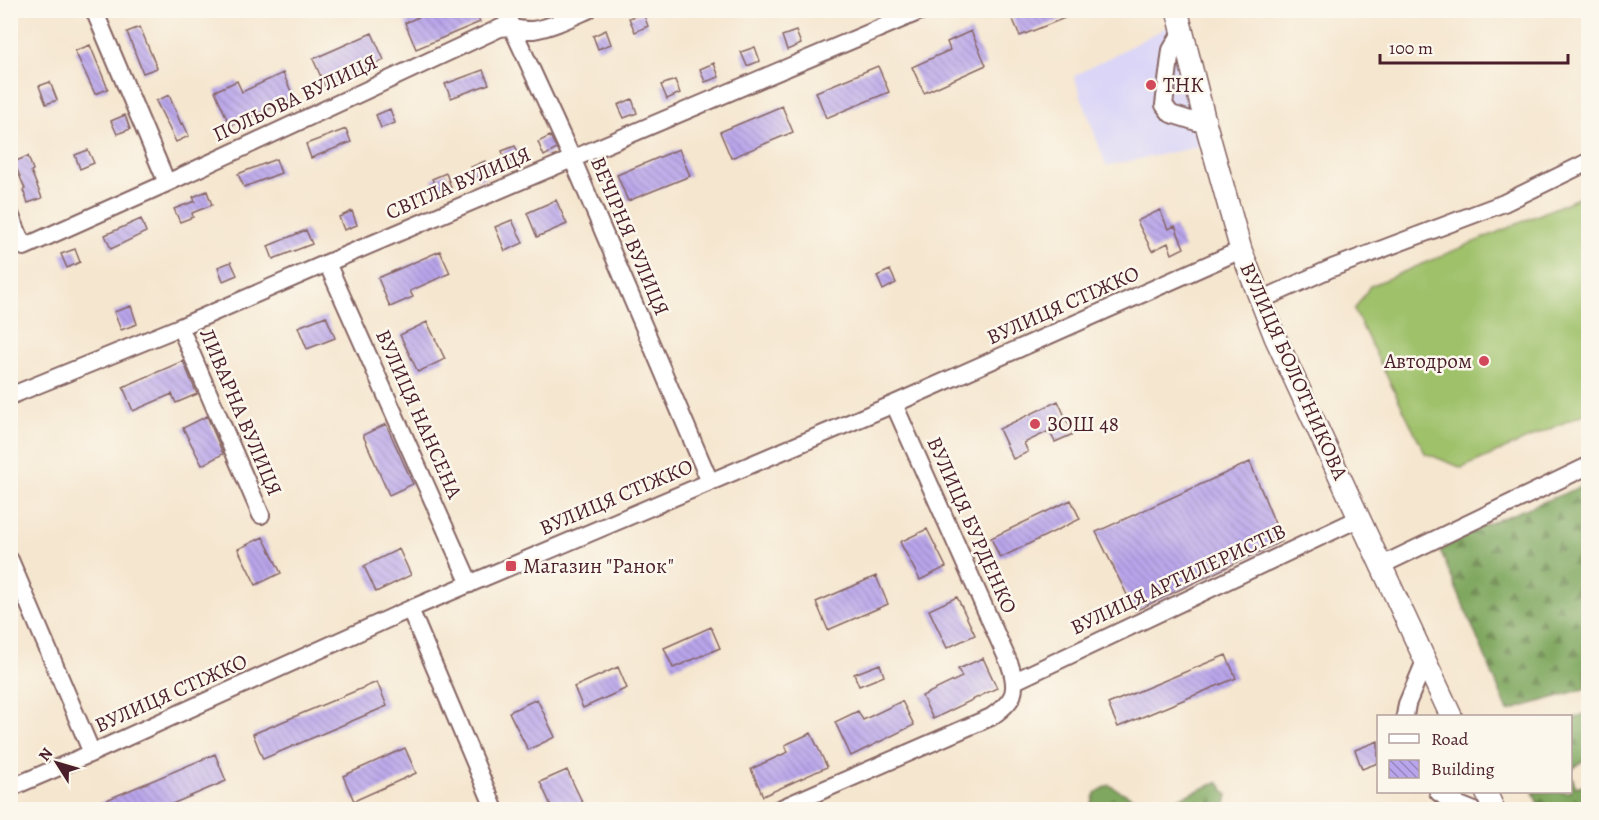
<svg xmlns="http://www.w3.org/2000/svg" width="1599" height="820" viewBox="0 0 1599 820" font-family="Alegreya,serif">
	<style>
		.built { fill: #dbd6f7 }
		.grass { fill: #9fc16a; stroke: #74704a; stroke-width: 1.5 }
		.forest { fill: url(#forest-firs); stroke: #646344; stroke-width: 1.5 }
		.building { fill: url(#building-back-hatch) }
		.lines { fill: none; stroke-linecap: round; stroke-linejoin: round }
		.minor-casing { stroke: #866564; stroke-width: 20 }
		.major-casing { stroke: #866564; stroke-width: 24 }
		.minor { stroke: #fff; stroke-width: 16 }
		.major { stroke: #fff; stroke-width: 21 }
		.poi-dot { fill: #d1495b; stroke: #fbf7ec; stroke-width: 2 }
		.labels { text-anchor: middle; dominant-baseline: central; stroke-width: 5; stroke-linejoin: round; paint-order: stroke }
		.poi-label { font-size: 21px; fill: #4a1f2b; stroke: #fbf7ec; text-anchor: start }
		.street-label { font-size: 21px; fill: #4a1f2b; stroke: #fbf7ec }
	</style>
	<defs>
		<pattern id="forest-firs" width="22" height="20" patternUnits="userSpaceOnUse" patternTransform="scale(1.5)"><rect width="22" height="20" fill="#7fa75e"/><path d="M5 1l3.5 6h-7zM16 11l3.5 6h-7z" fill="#6a874e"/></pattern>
		<pattern id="building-back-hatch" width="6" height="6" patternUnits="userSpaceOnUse" patternTransform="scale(1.5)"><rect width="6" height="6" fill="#b9a5eb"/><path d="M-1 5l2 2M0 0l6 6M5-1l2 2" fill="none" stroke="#9886bf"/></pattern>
	</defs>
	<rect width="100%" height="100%" fill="#fbf7ec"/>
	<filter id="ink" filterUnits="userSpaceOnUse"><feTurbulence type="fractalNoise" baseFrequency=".0167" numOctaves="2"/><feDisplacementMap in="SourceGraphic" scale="12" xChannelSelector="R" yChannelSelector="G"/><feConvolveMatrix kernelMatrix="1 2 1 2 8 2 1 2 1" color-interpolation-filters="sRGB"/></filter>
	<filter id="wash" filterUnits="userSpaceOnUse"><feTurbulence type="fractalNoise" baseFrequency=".008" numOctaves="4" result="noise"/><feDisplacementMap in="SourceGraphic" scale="24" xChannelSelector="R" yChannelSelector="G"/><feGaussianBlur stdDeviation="1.35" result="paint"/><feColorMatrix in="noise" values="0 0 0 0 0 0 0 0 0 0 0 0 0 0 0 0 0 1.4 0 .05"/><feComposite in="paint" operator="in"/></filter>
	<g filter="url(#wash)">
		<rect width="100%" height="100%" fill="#f5e6cf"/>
		<!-- built -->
		<path class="built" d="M 1169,26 L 1203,146 L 1106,166 L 1074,76 Z"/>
		<!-- grass -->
		<path class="grass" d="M 1588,194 L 1588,412 L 1462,468 L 1425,453 L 1354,310 L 1370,286 Z"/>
		<!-- forest -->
		<path class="forest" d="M 1588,484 L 1588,667 L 1585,669 L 1587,688 L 1508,711 L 1440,550 L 1480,527 Z
			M 1588,712 L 1588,757 L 1571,770 L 1571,720 Z
			M 1571,775 L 1576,787 L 1588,783 L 1588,809 L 1540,809 L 1533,792 L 1570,792 Z
			M 1218,782 L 1228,795 L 1225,809 L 1090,810 L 1090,809 L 1095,793 L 1109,785 L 1153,809 Z"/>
		<g id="blocks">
			<!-- building -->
			<path class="building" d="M 434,10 L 475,10 L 480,22 L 416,49 L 405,23 Z
				M 1009,10 L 1082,10 L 1082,11 L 1020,36 Z
				M 643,13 L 648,26 L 635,32 L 629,18 Z
				M 140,27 L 157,68 L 143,73 L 127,32 Z
				M 606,30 L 611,44 L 598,49 L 593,36 Z
				M 796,31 L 801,44 L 787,50 L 782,36 Z
				M 971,31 L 986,65 L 924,93 L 912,67 L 950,50 L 947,42 Z
				M 372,33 L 384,60 L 325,86 L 313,59 Z
				M 90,45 L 108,89 L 95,94 L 75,51 Z
				M 755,47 L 760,61 L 747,66 L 741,52 Z
				M 714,63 L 719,77 L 705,82 L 700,69 Z
				M 878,66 L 889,92 L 826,118 L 816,92 Z
				M 483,70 L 489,84 L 451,98 L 445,84 Z
				M 283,73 L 294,98 L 230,126 L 215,91 L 237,81 L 242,92 Z
				M 675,80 L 680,93 L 667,99 L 661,85 Z
				M 50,82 L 57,100 L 46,104 L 39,86 Z
				M 169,95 L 181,124 L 183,123 L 189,136 L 176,142 L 156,101 Z
				M 632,99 L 637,113 L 624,118 L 618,105 Z
				M 782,106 L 793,132 L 731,158 L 720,132 Z
				M 390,109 L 395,123 L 381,128 L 376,115 Z
				M 125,115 L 130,129 L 117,134 L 111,121 Z
				M 346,129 L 351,142 L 311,158 L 306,144 Z
				M 550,136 L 557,149 L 544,156 L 538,142 Z
				M 515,146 L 521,159 L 507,164 L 502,151 Z
				M 679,149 L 690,176 L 628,201 L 617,175 Z
				M 88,150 L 94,163 L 80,169 L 75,155 Z
				M 28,156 L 33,170 L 31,171 L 42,198 L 28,203 L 23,190 L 25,189 L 14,162 Z
				M 276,159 L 281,173 L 244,187 L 238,174 Z
				M 485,161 L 491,174 L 478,180 L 471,167 Z
				M 446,173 L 451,187 L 438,192 L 432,179 Z
				M 207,191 L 212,205 L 192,213 L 193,217 L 180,222 L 174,209 L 195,201 L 193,197 Z
				M 556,200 L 567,224 L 537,237 L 527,213 Z
				M 1160,210 L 1168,229 L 1175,226 L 1184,248 L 1172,254 L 1168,243 L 1152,251 L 1137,221 Z
				M 352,211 L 357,225 L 344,230 L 339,217 Z
				M 141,219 L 146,232 L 111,249 L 105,235 Z
				M 512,220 L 523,243 L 505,251 L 495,227 Z
				M 306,230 L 312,244 L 273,259 L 268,246 Z
				M 75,249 L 80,262 L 67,268 L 61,254 Z
				M 440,251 L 450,273 L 410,291 L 413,297 L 390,307 L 378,278 Z
				M 231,262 L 237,275 L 223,281 L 218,267 Z
				M 890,270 L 896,283 L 883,290 L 877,276 Z
				M 131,306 L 137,324 L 121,330 L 114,312 Z
				M 326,316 L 335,338 L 307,349 L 298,327 Z
				M 427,322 L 445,359 L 418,372 L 400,335 Z
				M 183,361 L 197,394 L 176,403 L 172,394 L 133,411 L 123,387 Z
				M 1058,401 L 1073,434 L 1055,442 L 1049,431 L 1024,443 L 1028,452 L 1013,459 L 999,429 Z
				M 207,416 L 223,454 L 202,465 L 183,428 Z
				M 386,424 L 413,484 L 389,495 L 363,435 Z
				M 1250,462 L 1282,541 L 1135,611 L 1096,532 Z
				M 1071,500 L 1080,519 L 1000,558 L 991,538 Z
				M 927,529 L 946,567 L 920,580 L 900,542 Z
				M 263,537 L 281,573 L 256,585 L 238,549 Z
				M 399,549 L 411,575 L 376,592 L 364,566 Z
				M 876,576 L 888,604 L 828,630 L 816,602 Z
				M 957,597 L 975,635 L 947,648 L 929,610 Z
				M 711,627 L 720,648 L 673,668 L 664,648 Z
				M 1226,655 L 1236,678 L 1118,727 L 1108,704 Z
				M 983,658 L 997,688 L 933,719 L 922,696 L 962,677 L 958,669 Z
				M 880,664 L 884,676 L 859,686 L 854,674 Z
				M 618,667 L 627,688 L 583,708 L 574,687 Z
				M 377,682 L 387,706 L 263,759 L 253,734 Z
				M 537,699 L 555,737 L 528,750 L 509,712 Z
				M 902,701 L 914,725 L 851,756 L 835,722 L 858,711 L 863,720 Z
				M 811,733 L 827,767 L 763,796 L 751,769 L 788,752 L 785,745 Z
				M 1378,741 L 1378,763 L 1362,769 L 1355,750 Z
				M 405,748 L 416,773 L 354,801 L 343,776 Z
				M 215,754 L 226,781 L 158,810 L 83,810 Z
				M 567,770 L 586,810 L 553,810 L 540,782 Z"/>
		</g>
	</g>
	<g filter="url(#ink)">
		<use href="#blocks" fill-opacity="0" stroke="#866564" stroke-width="1.5"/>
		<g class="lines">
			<!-- minor casing -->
			<g class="minor-casing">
				<path id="minor" d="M 94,10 L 167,183
					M 504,10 L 572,158 L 710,482
					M 1182,31 L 1171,50 L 1164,105 L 1171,114 L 1206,125
					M 10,214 L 24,247 L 167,183 L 500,28 C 512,26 521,31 533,30 C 552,27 570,18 588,10
					M 327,263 L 470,584
					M 1261,300 L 1332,268 L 1504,203 L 1588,162
					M 180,327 L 261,515
					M 10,396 L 180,327 L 327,263 L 923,10
					M 10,560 L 92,753
					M 1382,565 L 1588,466
					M 410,609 L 495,810
					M 1015,681 L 1360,518
					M 1405,716 L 1407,704 L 1425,661
					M 10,788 L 92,753 L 410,609 L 894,404 L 1241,250
					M 1438,792 L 1452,802 L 1472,810
					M 777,810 L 991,717 C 1014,701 1019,692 1010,665 L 894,404"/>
			</g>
			<!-- major casing -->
			<g class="major-casing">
				<path id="major" d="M 1177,10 L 1206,125 L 1241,250 L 1275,337 L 1451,716
					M 1486,792 L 1494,810"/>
			</g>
			<!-- minor -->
			<use href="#minor" class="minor"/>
			<!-- major -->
			<use href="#major" class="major"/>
		</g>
	</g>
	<!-- markers -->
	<g class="poi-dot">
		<circle cx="1151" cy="85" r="6"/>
		<circle cx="1484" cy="361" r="6"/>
		<circle cx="1035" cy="424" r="6"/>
		<rect x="505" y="560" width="12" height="12" rx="3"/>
	</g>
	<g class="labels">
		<!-- poi labels -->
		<g class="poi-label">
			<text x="1163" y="85">ТНК</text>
			<text x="1472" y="361" text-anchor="end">Автодром</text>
			<text x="1047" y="424">ЗОШ 48</text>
			<text x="523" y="566">Магазин "Ранок"</text>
		</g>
		<!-- street labels -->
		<g class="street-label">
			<text transform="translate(295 98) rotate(-25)">ПОЛЬОВА ВУЛИЦЯ</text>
			<text transform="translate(458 183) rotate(-23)">СВІТЛА ВУЛИЦЯ</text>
			<text transform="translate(630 236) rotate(67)">ВЕЧІРНЯ ВУЛИЦЯ</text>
			<text transform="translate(1063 305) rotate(-24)">ВУЛИЦЯ СТІЖКО</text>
			<text transform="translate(1294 371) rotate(66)">ВУЛИЦЯ БОЛОТНИКОВА</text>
			<text transform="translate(241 412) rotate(67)">ЛИВАРНА ВУЛИЦЯ</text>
			<text transform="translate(419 414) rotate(66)">ВУЛИЦЯ НАНСЕНА</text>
			<text transform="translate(616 497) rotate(-23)">ВУЛИЦЯ СТІЖКО</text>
			<text transform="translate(972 525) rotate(66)">ВУЛИЦЯ БУРДЕНКО</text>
			<text transform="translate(1178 579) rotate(-25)">ВУЛИЦЯ АРТИЛЕРИСТІВ</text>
			<text transform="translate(171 693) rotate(-24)">ВУЛИЦЯ СТІЖКО</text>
		</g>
	</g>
	<!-- margin -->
	<rect width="1599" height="820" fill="none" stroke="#fbf7ec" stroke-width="36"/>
	<!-- legend -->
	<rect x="1377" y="715" width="195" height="78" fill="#fbf7ec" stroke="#b4a19f" stroke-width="1.5"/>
	<rect x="1389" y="734" width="30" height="9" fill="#ffffff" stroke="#b4a19f" stroke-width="1.5"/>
	<text x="1431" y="745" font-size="18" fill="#4a1f2b">Road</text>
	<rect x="1389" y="760" width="30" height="18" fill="url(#building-back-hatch)" stroke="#b4a19f" stroke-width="1.5"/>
	<text x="1431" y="775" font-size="18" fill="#4a1f2b">Building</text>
	<!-- north arrow -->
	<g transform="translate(57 763) rotate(307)" stroke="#fbf7ec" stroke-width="4.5" paint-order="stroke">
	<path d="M0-4.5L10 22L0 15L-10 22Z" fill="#4a1f2b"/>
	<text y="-9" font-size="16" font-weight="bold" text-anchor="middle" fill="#4a1f2b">N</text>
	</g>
	<!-- scale -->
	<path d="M1380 54v9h188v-9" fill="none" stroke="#4a1f2b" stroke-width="3"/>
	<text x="1389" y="54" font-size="18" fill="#4a1f2b" stroke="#fbf7ec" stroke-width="4.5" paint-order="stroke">100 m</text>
</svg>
